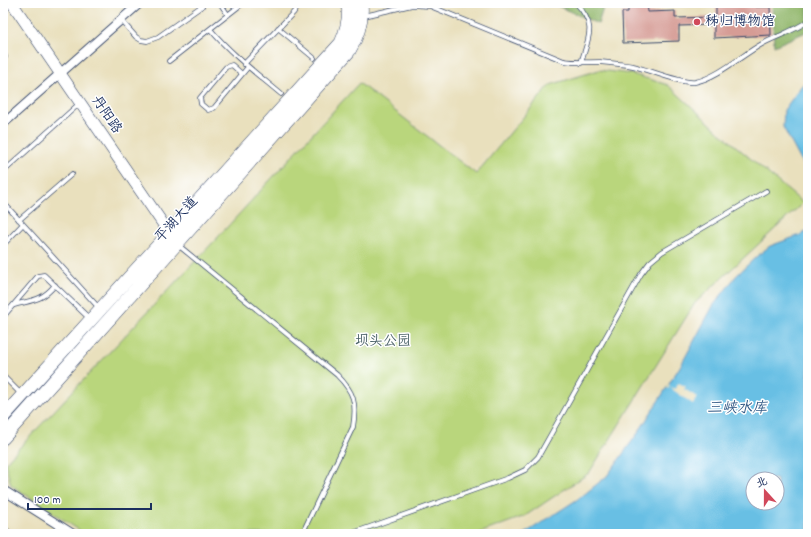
<svg xmlns="http://www.w3.org/2000/svg" width="811" height="537" viewBox="0 0 811 537" font-family="Dekko,'LXGW WenKai TC',sans-serif">
	<style>
		.green { fill: #b9d67c; stroke: #6a826d }
		.forest { fill: #92b76c; stroke: #567365 }
		.water { fill: #67bfe4; stroke: #4177a1; fill-rule: evenodd }
		.pier { fill: #e9e0bd }
		.building { fill: #d69c95 }
		.lines { fill: none; stroke-linecap: round; stroke-linejoin: round }
		.service-casing { stroke: #3a4a6c; stroke-width: 5.5 }
		.minor-casing { stroke: #3a4a6c; stroke-width: 10 }
		.secondary-casing { stroke: #3a4a6c; stroke-width: 12 }
		.trunk-casing { stroke: #3a4a6c; stroke-width: 14 }
		.service { stroke: #fff; stroke-width: 4 }
		.minor { stroke: #fff; stroke-width: 8 }
		.secondary { stroke: #fff; stroke-width: 11 }
		.trunk { stroke: #fff; stroke-width: 13 }
		.poi-dot { fill: #d1495b; stroke: #fff; stroke-width: 1.5 }
		.labels { text-anchor: middle; dominant-baseline: central; stroke-width: 3; stroke-linejoin: round; paint-order: stroke }
		.poi-label { font-size: 14px; fill: #1b2f5e; stroke: #fff; text-anchor: start }
		.street-label { font-size: 14px; fill: #1b2f5e; stroke: #fff }
		.park-label { font-size: 14px; fill: #4a6167; stroke: #fff }
		.water-label { font-size: 15px; font-style: italic; fill: #325a86; stroke: #fff }
	</style>
	<rect width="100%" height="100%" fill="#fff"/>
	<filter id="ink" filterUnits="userSpaceOnUse"><feTurbulence type="fractalNoise" baseFrequency=".025" numOctaves="2"/><feDisplacementMap in="SourceGraphic" scale="8" xChannelSelector="R" yChannelSelector="G"/><feConvolveMatrix kernelMatrix="1 2 1 2 8 2 1 2 1" color-interpolation-filters="sRGB"/></filter>
	<filter id="wash" filterUnits="userSpaceOnUse"><feTurbulence type="fractalNoise" baseFrequency=".012" numOctaves="4" result="noise"/><feDisplacementMap in="SourceGraphic" scale="16" xChannelSelector="R" yChannelSelector="G"/><feGaussianBlur stdDeviation="0.9" result="paint"/><feColorMatrix in="noise" values="0 0 0 0 0 0 0 0 0 0 0 0 0 0 0 0 0 1.4 0 .05"/><feComposite in="paint" operator="in"/></filter>
	<g filter="url(#wash)">
		<rect width="100%" height="100%" fill="#e9e0bd"/>
		<!-- green -->
		<path class="green" d="M 599,70 L 632,74 L 668,85 L 718,131 L 803,203 L 695,303 L 589,473 L 525,516 L 477,534 L 85,534 L 11,485 L 5,463 L 219,236 L 359,83 L 476,174 L 550,85 Z"/>
		<!-- forest -->
		<path class="forest" d="M 551,3 L 599,3 L 603,8 L 598,24 Z
			M 772,3 L 808,3 L 808,31 L 774,46 Z"/>
		<!-- water -->
		<path class="water" d="M 808,80 L 808,174 L 783,127 L 784,110 L 802,85 Z
			M 808,231 L 808,534 L 524,534 L 581,497 L 607,476 L 638,433 L 681,365 L 713,306 L 736,276 L 757,256 L 770,246 L 800,235 ZM 753,479 L 777,479 L 777,503 L 753,503 Z"/>
		<!-- pier -->
		<path class="pier" d="M 679,383 L 686,387 L 684,389 L 697,397 L 693,404 L 669,387 L 668,389 L 666,388 L 669,384 L 670,384 L 669,386 L 675,389 Z"/>
		<g id="blocks">
			<!-- building -->
			<path class="building" d="M 628,3 L 647,3 L 648,12 L 675,11 L 675,18 L 716,17 L 716,4 L 756,3 L 756,7 L 770,7 L 771,35 L 714,38 L 714,25 L 679,26 L 679,41 L 623,43 L 622,12 L 628,12 Z"/>
		</g>
	</g>
	<g filter="url(#ink)">
		<use href="#blocks" fill-opacity="0" stroke="#3a4a6c" stroke-width="1"/>
		<g class="lines">
			<!-- service casing -->
			<g class="service-casing">
				<path id="service" d="M 220,3 L 228,15
					M 576,3 C 597,26 589,36 581,63
					M 364,16 L 412,5 L 430,6 L 564,61 C 576,63 588,62 600,62 C 611,63 623,64 633,66 C 649,70 682,84 695,82 C 717,78 742,55 762,44 C 777,36 794,31 808,21
					M 121,20 L 136,37 L 141,40 L 147,41 L 158,37 L 202,6
					M 278,28 L 314,58
					M 210,29 C 231,54 256,73 281,94
					M 3,50 L 5,57 L 3,58
					M 169,61 L 243,3
					M 244,64 L 294,12 L 298,3
					M 242,74 L 232,65 L 226,67 L 200,98 L 201,104 L 208,110 L 214,108 L 248,67
					M 3,172 L 80,103
					M 3,202 L 99,308
					M 19,220 L 72,174
					M 3,245 L 23,224
					M 178,245 L 337,375 C 354,392 357,403 353,427 L 302,534
					M 14,305 C 32,300 42,301 55,285
					M 3,317 L 38,276 L 44,275 L 90,319
					M 3,376 L 21,394
					M 3,527 L 11,534
					M 304,529 L 313,534
					M 350,534 L 508,478 L 525,470 L 538,457 L 641,274 L 650,262 L 662,252 L 766,191"/>
			</g>
			<!-- minor casing -->
			<g class="minor-casing">
				<path id="minor" d="M 3,124 L 140,3
					M 3,490 L 73,534"/>
			</g>
			<!-- secondary casing -->
			<g class="secondary-casing">
				<path id="secondary" d="M 12,3 L 174,240"/>
			</g>
			<!-- trunk casing -->
			<g class="trunk-casing">
				<path id="trunk" d="M 3,417 L 341,43 C 347,30 350,17 348,3
					M 3,438 L 349,51 C 358,36 363,21 361,3"/>
			</g>
			<!-- service -->
			<use href="#service" class="service"/>
			<!-- minor -->
			<use href="#minor" class="minor"/>
			<!-- secondary -->
			<use href="#secondary" class="secondary"/>
			<!-- trunk -->
			<use href="#trunk" class="trunk"/>
		</g>
	</g>
	<!-- markers -->
	<circle class="poi-dot" cx="697" cy="22" r="4"/>
	<g class="labels">
		<!-- poi labels -->
		<g class="poi-label">
			<text x="705" y="22">秭归博物馆</text>
		</g>
		<!-- street labels -->
		<g class="street-label">
			<text transform="translate(106 115) rotate(56)">丹阳路</text>
			<text transform="translate(177 220) rotate(-48)">平湖大道</text>
		</g>
		<!-- park labels -->
		<g class="park-label">
			<text x="383" y="342">坝头公园</text>
		</g>
		<!-- water labels -->
		<g class="water-label">
			<text x="737" y="409">三峡水库</text>
		</g>
	</g>
	<!-- margin -->
	<rect width="811" height="537" fill="none" stroke="#fff" stroke-width="16"/>
	<!-- north arrow -->
	<g transform="translate(765 491) rotate(339)"><circle r="19" fill="#ffffff" stroke="#a4acbf"/>
	<path d="M0-3L7 15L0 10L-7 15Z" fill="#d1495b"/>
	<text y="-6" font-size="11" font-weight="bold" text-anchor="middle" fill="#1b2f5e">北</text>
	</g>
	<!-- scale -->
	<path d="M28 503v6h123v-6" fill="none" stroke="#1b2f5e" stroke-width="2"/>
	<text x="34" y="503" font-size="12" fill="#1b2f5e" stroke="#ffffff" stroke-width="3" paint-order="stroke">100 m</text>
</svg>
